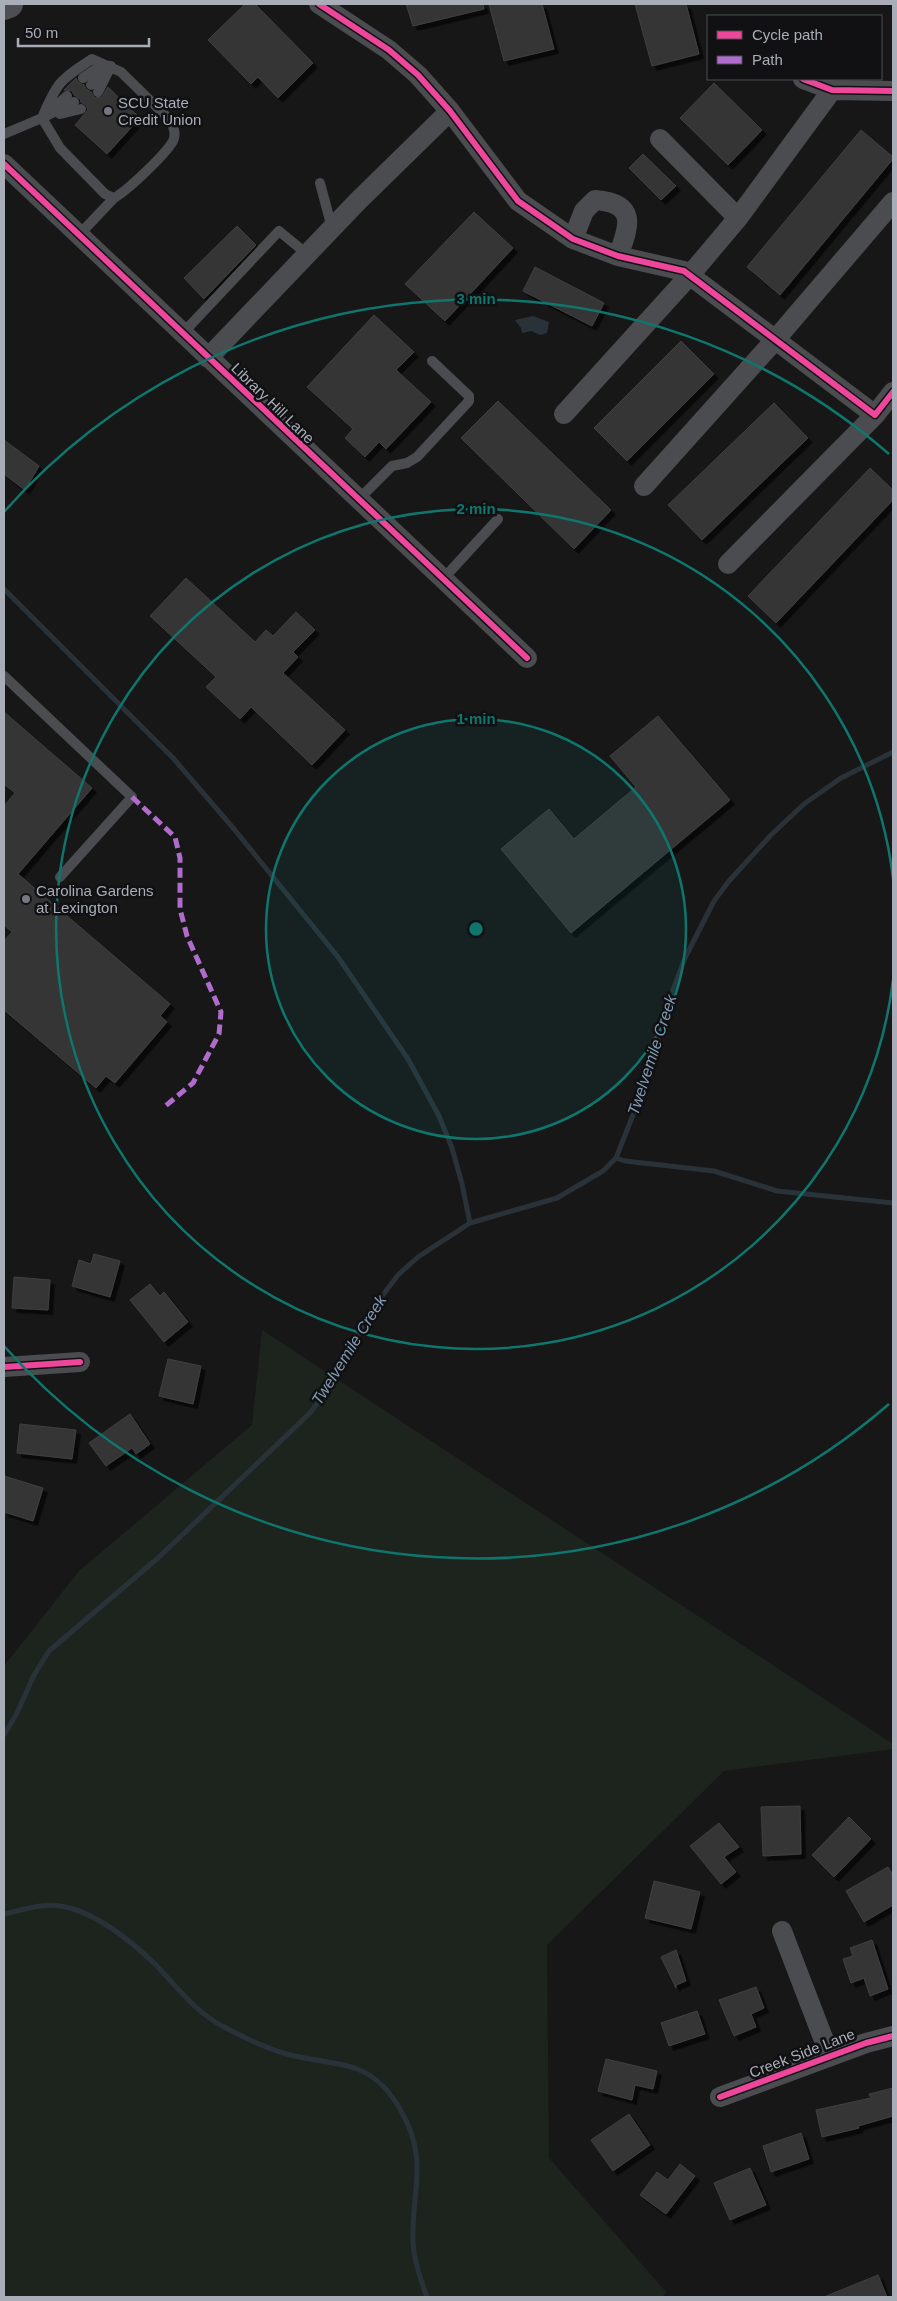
<svg xmlns="http://www.w3.org/2000/svg" width="897" height="2301" viewBox="0 0 897 2301" font-family="Arial,sans-serif">
	<style>
		.green { fill: #1d241e }
		.water { fill: #2a3239 }
		.lines { fill: none; stroke-linecap: round; stroke-linejoin: round }
		.stream { stroke: #2a3239; stroke-width: 5 }
		.building { fill: #353536; stroke: #3f4043; filter: url(#shadow) }
		.service { stroke: #4b4c50; stroke-width: 10 }
		.minor { stroke: #4b4c50; stroke-width: 20 }
		.primary { stroke: #4d4f52; stroke-width: 28 }
		.quiet { stroke: #b06ccc; stroke-width: 5; stroke-dasharray: 10 5; stroke-linecap: butt }
		.cycleway-casing { stroke: #111113; stroke-width: 9 }
		.cycleway { stroke: #ed469a; stroke-width: 6 }
		.ring { fill: none; stroke: #0f766e; stroke-width: 2.5 }
		.poi-dot { fill: #757880; stroke: #111113; stroke-width: 2 }
		.labels { text-anchor: middle; dominant-baseline: central; stroke-width: 5; stroke-linejoin: round; paint-order: stroke }
		.poi-label { font-size: 15px; fill: #a8adb8; stroke: #111113; text-anchor: start }
		.street-label { font-size: 15px; fill: #a8adb8; stroke: #111113 }
		.water-label { font-size: 16px; font-style: italic; fill: #7f9bb3; stroke: #111113 }
		.centre { fill: #0f766e; stroke: #111113; stroke-width: 2.5 }
		.ring-label { font-size: 15px; text-anchor: middle; font-weight: bold; fill: #0f766e; stroke: #111113; stroke-width: 5; stroke-linejoin: round; paint-order: stroke }
	</style>
	<defs>
		<filter id="shadow"><feDropShadow dx="4.5" dy="4.5" stdDeviation="0" flood-color="#0009"/></filter>
	</defs>
	<rect width="100%" height="100%" fill="#171717"/>
	<!-- green -->
	<path class="green" d="M 262,1330 L 893,1744 L 893,1749 L 724,1771 L 547,1945 L 549,2158 L 666,2292 L 663,2297 L 4,2297 L 4,1666 L 79,1571 L 252,1425 Z"/>
	<!-- water -->
	<path class="water" d="M 533,316 L 549,322 L 547,333 L 540,335 L 531,331 L 522,333 L 521,328 L 515,320 Z"/>
	<g class="lines">
		<!-- stream -->
		<path class="stream" d="M 4,589 L 173,758 L 234,829 L 338,957 L 408,1059 L 439,1116 L 452,1148 L 462,1184 L 470,1223
			M 616,1158 L 625,1161 L 714,1171 L 777,1191 L 893,1203
			M 4,1735 L 17,1713 L 34,1675 L 49,1651 L 158,1558 L 310,1413 L 330,1386 L 373,1308 L 398,1275 L 418,1257 L 470,1223 L 557,1198 L 603,1171 L 616,1158 L 646,1082 L 667,1006 L 685,958 L 714,901 L 729,881 L 771,835 L 804,804 L 841,778 L 893,752
			M 4,1914 C 26,1909 47,1901 70,1908 C 102,1917 132,1942 155,1964 C 177,1987 195,2012 224,2027 C 243,2037 263,2047 283,2053 C 334,2068 369,2055 400,2109 C 430,2160 411,2191 413,2242 C 414,2261 421,2280 427,2297"/>
	</g>
	<!-- building -->
	<path class="building" d="M 245,4 L 255,4 L 313,63 L 278,98 L 258,77 L 251,84 L 208,40 Z
		M 406,4 L 483,4 L 484,9 L 413,26 Z
		M 489,4 L 542,4 L 554,49 L 504,61 Z
		M 635,4 L 686,4 L 699,54 L 652,66 Z
		M 76,78 L 78,82 L 84,85 L 86,89 L 91,92 L 95,98 L 102,97 L 108,87 L 140,118 L 107,154 L 75,125 L 88,110 L 86,105 L 81,102 L 80,99 L 74,95 L 72,91 L 64,90 Z
		M 714,83 L 762,130 L 728,165 L 680,118 Z
		M 861,130 L 893,157 L 893,159 L 780,295 L 747,267 Z
		M 643,154 L 676,186 L 661,200 L 629,168 Z
		M 474,212 L 513,248 L 445,321 L 405,284 Z
		M 237,226 L 256,245 L 204,299 L 184,278 Z
		M 535,267 L 604,303 L 592,326 L 523,291 Z
		M 374,315 L 414,352 L 396,370 L 431,402 L 386,449 L 379,442 L 365,457 L 345,438 L 353,429 L 307,387 Z
		M 681,341 L 714,374 L 627,461 L 594,428 Z
		M 498,401 L 611,510 L 574,549 L 461,438 Z
		M 774,403 L 808,438 L 702,540 L 668,505 Z
		M 4,440 L 39,466 L 25,490 L 4,474 Z
		M 870,468 L 893,490 L 893,500 L 776,623 L 748,596 Z
		M 186,578 L 255,642 L 266,630 L 273,636 L 296,612 L 315,630 L 293,652 L 298,657 L 283,673 L 345,730 L 312,765 L 251,707 L 240,719 L 206,687 L 216,677 L 150,616 Z
		M 4,712 L 92,788 L 18,874 L 170,1004 L 160,1016 L 167,1022 L 115,1083 L 106,1076 L 96,1088 L 4,1010 L 4,941 L 12,932 L 4,925 L 4,806 L 15,793 L 4,784 Z
		M 658,716 L 730,800 L 571,933 L 501,849 L 549,809 L 574,839 L 636,787 L 610,756 Z
		M 94,1254 L 120,1261 L 110,1297 L 72,1286 L 79,1260 L 91,1264 Z
		M 14,1277 L 50,1280 L 48,1310 L 12,1308 Z
		M 150,1284 L 160,1296 L 164,1292 L 188,1322 L 164,1342 L 130,1300 Z
		M 168,1359 L 201,1366 L 193,1404 L 159,1396 Z
		M 130,1414 L 150,1444 L 136,1454 L 132,1448 L 106,1466 L 89,1443 Z
		M 20,1424 L 76,1430 L 72,1459 L 17,1453 Z
		M 4,1476 L 43,1488 L 33,1521 L 4,1512 Z
		M 800,1806 L 801,1854 L 763,1856 L 761,1807 Z
		M 849,1817 L 871,1839 L 834,1877 L 812,1855 Z
		M 719,1823 L 739,1847 L 724,1857 L 736,1872 L 721,1884 L 690,1846 Z
		M 888,1867 L 893,1875 L 893,1905 L 864,1922 L 846,1891 Z
		M 654,1881 L 700,1892 L 691,1929 L 645,1918 Z
		M 872,1940 L 888,1989 L 870,1996 L 864,1978 L 851,1983 L 843,1959 L 853,1956 L 850,1948 Z
		M 676,1950 L 686,1981 L 676,1985 L 676,1988 L 661,1957 Z
		M 756,1987 L 764,2008 L 751,2014 L 756,2027 L 734,2036 L 719,2000 Z
		M 697,2011 L 705,2034 L 669,2046 L 661,2023 Z
		M 606,2059 L 657,2071 L 653,2089 L 635,2085 L 632,2100 L 598,2091 Z
		M 893,2088 L 893,2116 L 858,2126 L 859,2128 L 822,2137 L 816,2110 L 871,2098 L 869,2094 Z
		M 629,2114 L 650,2145 L 613,2171 L 591,2140 Z
		M 801,2133 L 809,2159 L 771,2172 L 763,2146 Z
		M 680,2164 L 695,2176 L 666,2214 L 640,2195 L 657,2172 L 668,2180 Z
		M 750,2168 L 766,2205 L 730,2220 L 714,2183 Z
		M 878,2275 L 887,2297 L 824,2297 Z"/>
	<g class="lines">
		<!-- service -->
		<path class="service" d="M 92,59 L 121,72 L 169,119 C 173,125 177,133 173,141 C 166,154 127,191 114,198 L 105,194 L 60,148 L 42,118 C 57,82 60,80 92,59 Z
			M 83,78 L 102,65 L 110,66
			M 91,85 L 106,70
			M 98,92 L 111,66
			M 52,109 L 67,96
			M 60,114 L 81,109
			M 4,134 L 42,118 L 74,102
			M 320,183 L 332,228
			M 78,236 L 114,198
			M 182,334 L 279,231 L 307,254
			M 359,499 L 392,466 L 407,463 L 417,457 L 469,401 L 469,396 L 432,361
			M 443,579 L 498,519
			M 4,676 L 132,797 L 60,877"/>
		<!-- minor -->
		<path class="minor" d="M 319,4 L 389,50 L 418,75 L 450,111 L 518,201 L 573,239 L 618,256 L 684,271 L 875,415 L 893,392
			M 803,79 L 832,90 L 893,91
			M 660,139 L 738,218
			M 4,164 L 527,658
			M 573,239 L 584,211 L 595,200 C 637,203 630,225 618,256
			M 208,358 L 358,201 L 450,111
			M 564,414 L 690,275 L 738,218 L 832,90
			M 644,486 L 775,340 L 893,202
			M 728,564 L 875,415
			M 4,1367 L 80,1362
			M 782,1931 L 830,2056
			M 720,2097 L 866,2043 L 893,2036"/>
		<!-- primary -->
		<path class="primary" d="M 4,6 L 9,4"/>
		<!-- quiet -->
		<path class="quiet" d="M 132,797 L 175,837 L 180,858 L 180,909 L 187,936 L 221,1012 L 219,1034 L 193,1083 L 163,1108"/>
		<!-- cycleway casing -->
		<g class="cycleway-casing">
			<path id="cycleway" d="M 319,4 L 389,50 L 418,75 L 450,111 L 518,201 L 573,239 L 618,256 L 684,271 L 875,415 L 893,392
				M 803,79 L 832,90 L 893,91
				M 4,164 L 527,658
				M 4,1367 L 80,1362
				M 720,2097 L 866,2043 L 893,2036"/>
		</g>
		<!-- cycleway -->
		<use href="#cycleway" class="cycleway"/>
	</g>
	<!-- distance rings -->
	<circle cx="476" cy="929" r="210" fill="#0f766e" fill-opacity=".12"/>
	<g class="ring">
		<circle cx="476" cy="929" r="210"/>
		<path d="M893 980A420 420 0 1 1 893 878"/>
		<path d="M889 1404A630 630 0 0 1 4 1346M4 512A630 630 0 0 1 889 454"/>
	</g>
	<!-- markers -->
	<g class="poi-dot">
		<circle cx="108" cy="111" r="5"/>
		<circle cx="26" cy="899" r="5"/>
	</g>
	<g class="labels">
		<!-- poi labels -->
		<g class="poi-label">
			<text x="118" y="102">SCU State<tspan x="118" dy="17">Credit Union</tspan></text>
			<text x="36" y="890">Carolina Gardens<tspan x="36" dy="17">at Lexington</tspan></text>
		</g>
		<!-- street labels -->
		<g class="street-label">
			<text transform="translate(273 403) rotate(44)">Library Hill Lane</text>
			<text transform="translate(802 2053) rotate(-21)">Creek Side Lane</text>
		</g>
		<!-- water labels -->
		<g class="water-label">
			<text transform="translate(652 1055) rotate(-72)">Twelvemile Creek</text>
			<text transform="translate(349 1350) rotate(-58)">Twelvemile Creek</text>
		</g>
	</g>
	<circle cx="476" cy="929" r="8" class="centre"/>
	<g class="ring-label">
		<text x="476" y="304">3 min</text>
		<text x="476" y="514">2 min</text>
		<text x="476" y="724">1 min</text>
	</g>
	<!-- border -->
	<rect width="897" height="2301" fill="none" stroke="#a8adb8" stroke-width="10"/>
	<!-- legend -->
	<rect x="707" y="15" width="175" height="65" fill="#111113" stroke="#4d4f55"/>
	<rect x="717" y="31" width="25" height="8" fill="#ed469a" stroke="#4d4f55"/>
	<text x="752" y="40" font-size="15" fill="#a8adb8">Cycle path</text>
	<rect x="717" y="56" width="25" height="8" fill="#b06ccc" stroke="#4d4f55"/>
	<text x="752" y="65" font-size="15" fill="#a8adb8">Path</text>
	<!-- scale -->
	<path d="M18 38v8h131v-8" fill="none" stroke="#a8adb8" stroke-width="2.5"/>
	<text x="25" y="38" font-size="15" fill="#a8adb8" stroke="#111113" stroke-width="4" paint-order="stroke">50 m</text>
</svg>
